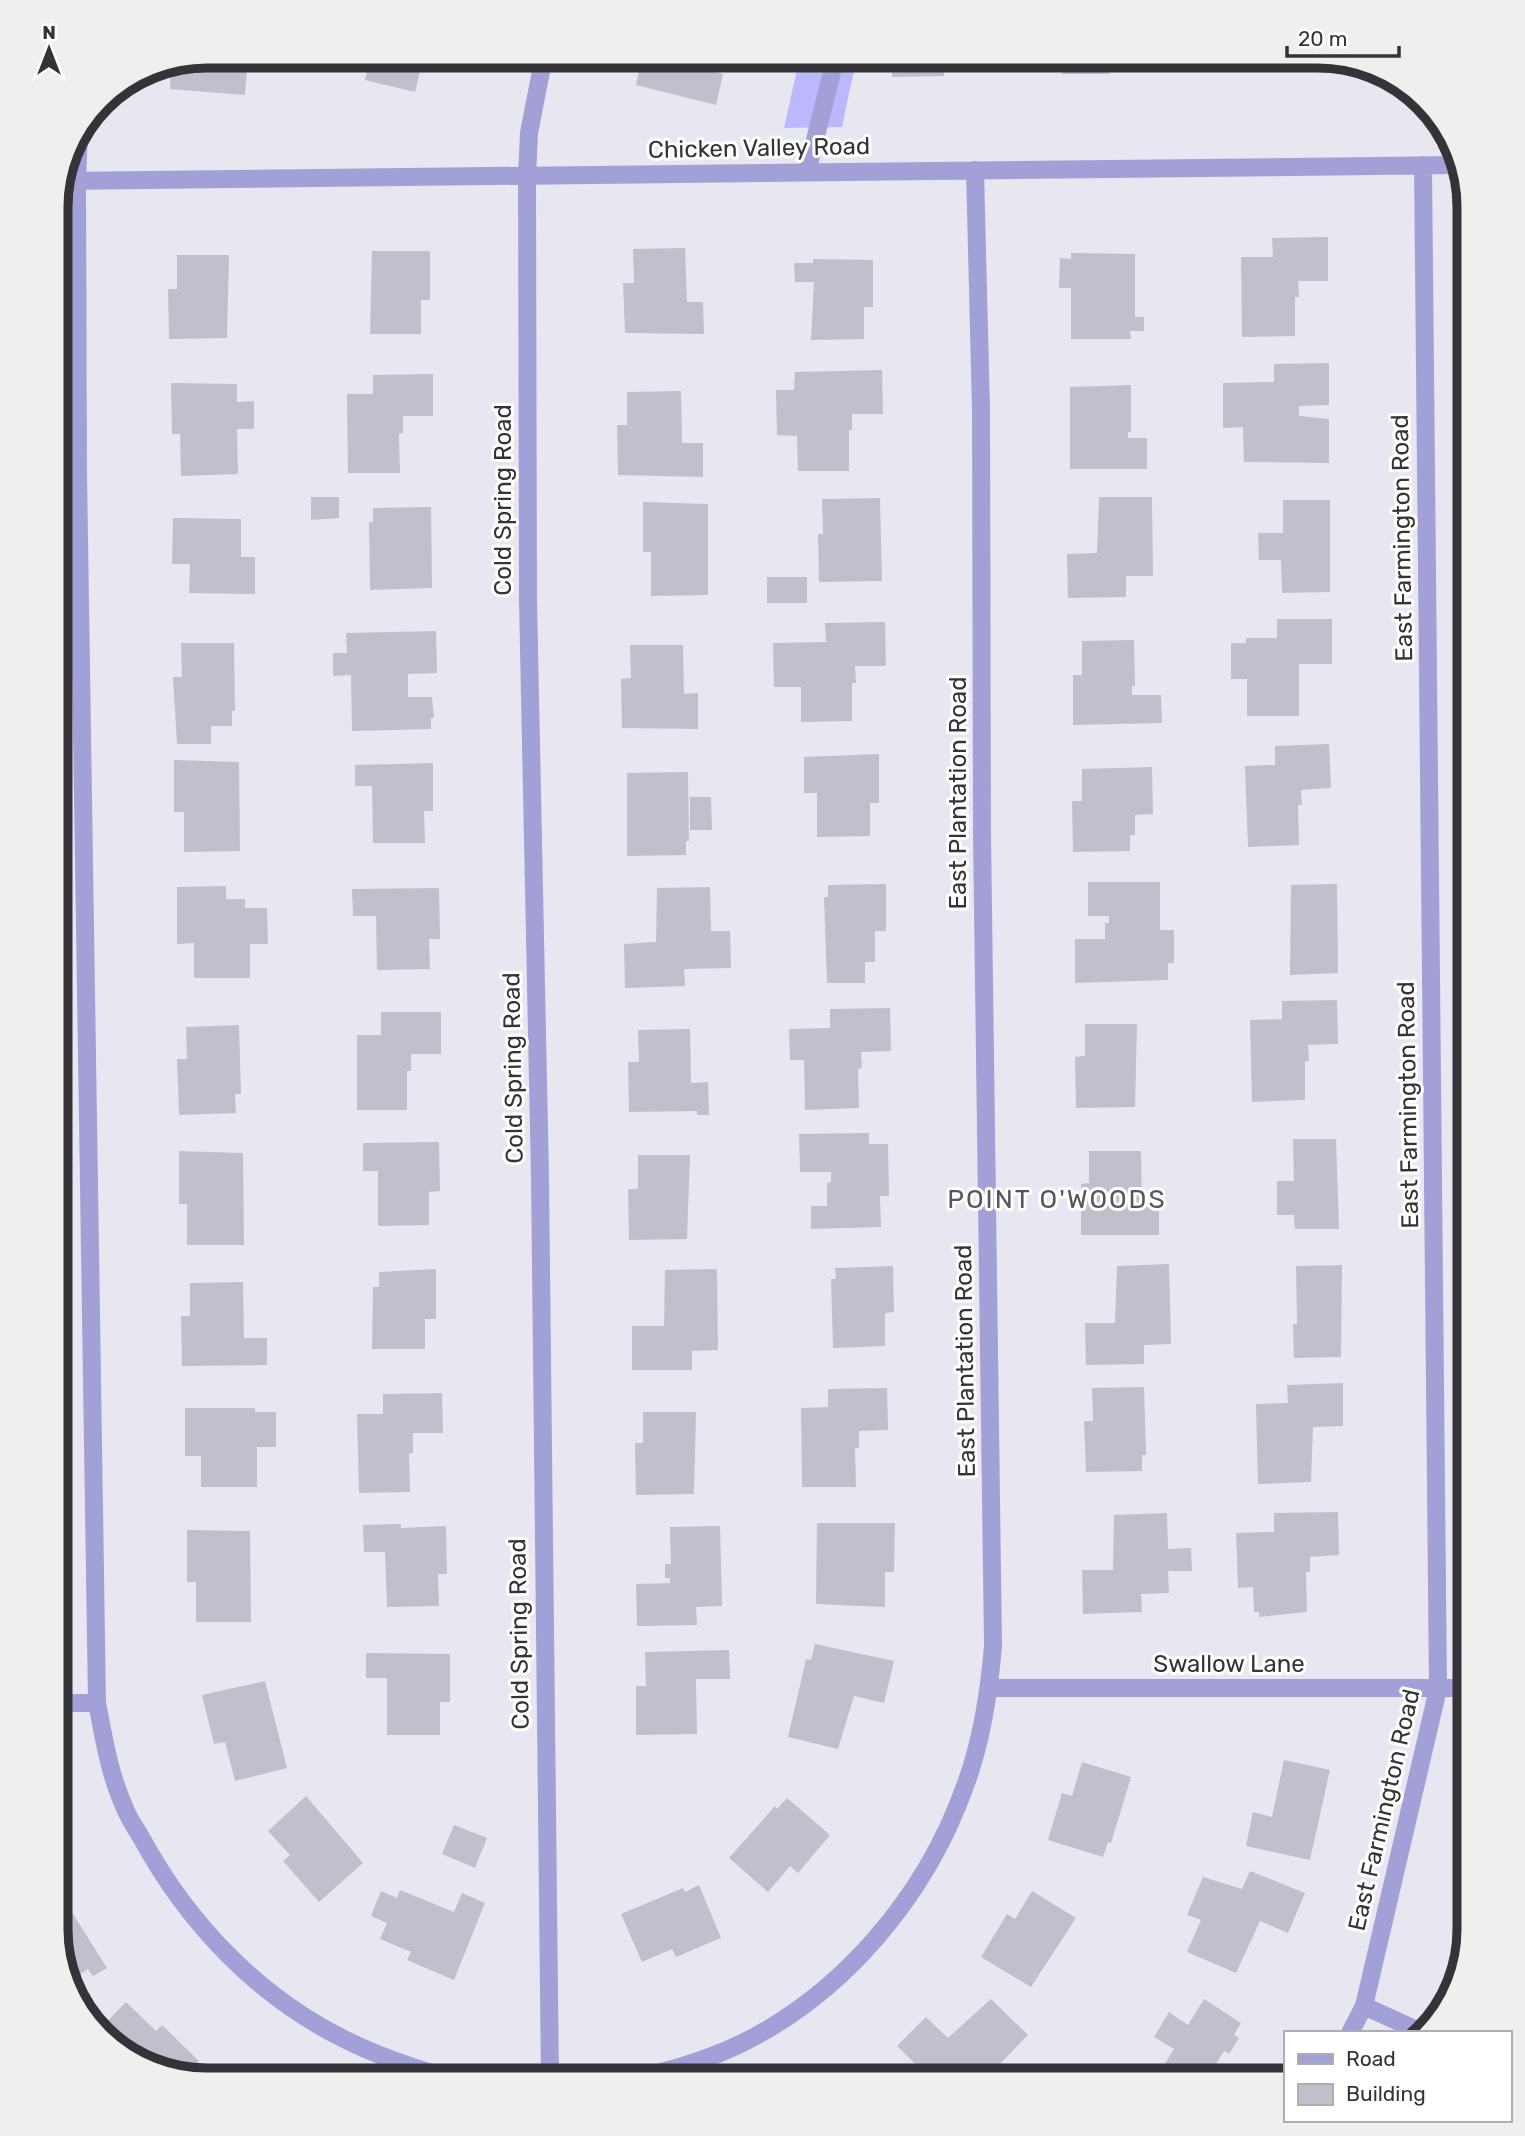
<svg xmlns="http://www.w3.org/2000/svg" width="1525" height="2136" viewBox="0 0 1525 2136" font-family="Rubik,sans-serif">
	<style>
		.green { fill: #bbb8fc }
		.building { fill: #c0c0cc }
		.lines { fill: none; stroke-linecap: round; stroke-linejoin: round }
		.lane { stroke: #a2a0d6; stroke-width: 18 }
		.street { stroke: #a2a0d6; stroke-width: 18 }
		.labels { text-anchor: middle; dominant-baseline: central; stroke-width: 6; stroke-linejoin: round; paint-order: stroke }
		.street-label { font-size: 24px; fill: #343438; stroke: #fff }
		.neighbourhood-label { font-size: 26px; letter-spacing: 2px; fill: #565660; stroke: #fff }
		.rim { fill: none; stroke: #343438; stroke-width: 9 }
	</style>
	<rect width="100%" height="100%" fill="#e7e7f2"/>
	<!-- green -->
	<path class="green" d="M 800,56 L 857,56 L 842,127 L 784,128 Z"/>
	<!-- building -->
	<path class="building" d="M 207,56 L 234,56 L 234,67 L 247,68 L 245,95 L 170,89 L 171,63 Z
		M 370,56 L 433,56 L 431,62 L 423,60 L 415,92 L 365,80 Z
		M 642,56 L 706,56 L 703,69 L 723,74 L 716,105 L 636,85 Z
		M 895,56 L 985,56 L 985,67 L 944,68 L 944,76 L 892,77 L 892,64 L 895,64 Z
		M 1026,56 L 1110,56 L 1109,74 L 1062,74 L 1062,65 L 1026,65 Z
		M 1153,56 L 1243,56 L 1243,61 L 1200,61 L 1200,69 L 1150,70 L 1150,58 L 1153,58 Z
		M 1282,56 L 1327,56 L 1367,68 L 1367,71 L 1316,71 L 1316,62 L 1282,62 Z
		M 1328,237 L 1328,281 L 1298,281 L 1299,297 L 1295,297 L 1295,336 L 1242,337 L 1241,257 L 1273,257 L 1272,238 Z
		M 685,248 L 687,302 L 703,302 L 704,334 L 625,333 L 623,283 L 634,283 L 633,249 Z
		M 372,251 L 430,251 L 430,300 L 421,300 L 421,334 L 370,334 Z
		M 1071,253 L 1135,254 L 1135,317 L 1144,317 L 1144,331 L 1130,331 L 1131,339 L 1071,339 L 1071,288 L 1059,288 L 1060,258 L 1071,259 Z
		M 177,255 L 229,255 L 227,338 L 169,339 L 168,289 L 177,289 Z
		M 813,259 L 873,260 L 873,307 L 864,307 L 864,339 L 811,340 L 814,282 L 795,282 L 794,263 L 813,263 Z
		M 1329,363 L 1329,405 L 1299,406 L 1299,416 L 1329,419 L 1329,463 L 1244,462 L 1243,427 L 1223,428 L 1223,383 L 1274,382 L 1274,364 Z
		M 882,370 L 883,414 L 852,414 L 852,430 L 849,430 L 849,471 L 798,471 L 797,436 L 777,435 L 776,390 L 794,390 L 795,372 Z
		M 433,374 L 433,416 L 403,416 L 403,433 L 399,434 L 400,473 L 348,473 L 347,394 L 373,394 L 373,375 Z
		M 171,383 L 237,384 L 237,402 L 254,401 L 254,429 L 237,429 L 238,474 L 181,476 L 180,434 L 172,434 Z
		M 1131,385 L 1131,432 L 1128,432 L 1128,438 L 1147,438 L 1147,469 L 1070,469 L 1070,387 Z
		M 681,391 L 682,443 L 703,443 L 703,477 L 618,475 L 617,425 L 627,425 L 627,392 Z
		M 311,497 L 339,497 L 339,518 L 311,520 Z
		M 1099,497 L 1152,497 L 1153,576 L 1126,576 L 1126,597 L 1068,598 L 1067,554 L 1097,553 Z
		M 880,498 L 882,581 L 819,582 L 818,534 L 823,534 L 822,499 Z
		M 1283,500 L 1330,500 L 1330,592 L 1282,593 L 1281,560 L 1259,560 L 1258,533 L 1283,533 Z
		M 643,502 L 708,504 L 708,595 L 651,596 L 651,552 L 643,552 Z
		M 431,507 L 432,588 L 370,590 L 369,522 L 373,522 L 373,508 Z
		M 173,518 L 241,519 L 241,557 L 255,557 L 255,594 L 189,593 L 190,564 L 172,564 Z
		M 767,577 L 807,577 L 807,603 L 767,603 Z
		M 1277,619 L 1332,619 L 1332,664 L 1299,664 L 1299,716 L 1247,716 L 1247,679 L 1231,679 L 1231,643 L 1246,643 L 1246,638 L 1277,638 Z
		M 885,622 L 886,666 L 855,666 L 856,683 L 852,683 L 852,721 L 801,722 L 801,687 L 774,687 L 773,643 L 826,642 L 825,623 Z
		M 436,631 L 437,673 L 408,674 L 408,697 L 432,697 L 434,718 L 431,718 L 431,729 L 352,731 L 351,675 L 333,676 L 333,653 L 347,653 L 346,633 Z
		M 1134,640 L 1135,686 L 1132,686 L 1132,695 L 1161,695 L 1162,723 L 1073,725 L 1073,675 L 1082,675 L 1082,641 Z
		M 181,643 L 234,643 L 235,711 L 232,711 L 232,726 L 211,726 L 211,744 L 177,744 L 173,677 L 182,677 Z
		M 630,645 L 683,645 L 684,694 L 698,693 L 698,729 L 622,728 L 621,679 L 631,678 Z
		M 1329,744 L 1331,788 L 1301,790 L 1302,805 L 1298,805 L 1299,845 L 1248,847 L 1245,766 L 1275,765 L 1275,746 Z
		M 879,754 L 879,803 L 870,803 L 870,836 L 817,837 L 817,793 L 804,793 L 804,757 Z
		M 174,760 L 239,762 L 240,851 L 184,852 L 184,812 L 174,812 Z
		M 433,763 L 433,811 L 424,811 L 425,843 L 373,843 L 372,786 L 355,786 L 355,765 Z
		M 1152,767 L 1153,814 L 1135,815 L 1135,835 L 1130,835 L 1130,851 L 1073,852 L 1072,801 L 1082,801 L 1082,769 Z
		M 688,772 L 689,841 L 686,841 L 686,855 L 627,856 L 627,773 Z
		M 690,797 L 711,797 L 712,830 L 690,830 Z
		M 1088,882 L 1160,882 L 1160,930 L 1174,930 L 1174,963 L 1168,963 L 1168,980 L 1075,983 L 1075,939 L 1105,939 L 1105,923 L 1109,923 L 1109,916 L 1088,916 Z
		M 886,884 L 886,931 L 875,931 L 875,962 L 865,962 L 865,983 L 827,983 L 824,897 L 828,897 L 828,885 Z
		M 1337,884 L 1338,973 L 1290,975 L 1291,885 Z
		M 226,886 L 226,899 L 245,899 L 245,908 L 267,908 L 268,944 L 250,944 L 250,978 L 194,978 L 194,943 L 177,944 L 177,887 Z
		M 710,887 L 711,931 L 730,931 L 731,968 L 684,969 L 685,986 L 625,988 L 624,944 L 656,942 L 657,888 Z
		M 439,888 L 440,939 L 429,939 L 430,969 L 377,970 L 376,916 L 353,916 L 352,889 Z
		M 1337,1000 L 1338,1044 L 1308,1045 L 1309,1061 L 1305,1061 L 1305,1100 L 1252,1102 L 1250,1020 L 1282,1019 L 1282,1001 Z
		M 890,1008 L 891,1051 L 861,1052 L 862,1068 L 858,1069 L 859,1108 L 805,1110 L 804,1060 L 790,1060 L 789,1029 L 830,1028 L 830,1009 Z
		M 381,1012 L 441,1012 L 441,1054 L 411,1054 L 411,1071 L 407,1071 L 407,1110 L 357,1110 L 357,1035 L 381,1035 Z
		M 1085,1024 L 1137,1024 L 1135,1107 L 1076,1108 L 1075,1057 L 1085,1056 Z
		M 239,1025 L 241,1094 L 235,1094 L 236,1113 L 179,1115 L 177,1059 L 187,1059 L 186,1027 Z
		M 690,1029 L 691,1083 L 708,1082 L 709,1115 L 697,1115 L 697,1111 L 629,1112 L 628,1062 L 639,1062 L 638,1030 Z
		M 869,1133 L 869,1144 L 888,1144 L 889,1196 L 880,1196 L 881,1227 L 811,1229 L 811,1206 L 827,1206 L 827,1183 L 831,1182 L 831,1172 L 800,1172 L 799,1134 Z
		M 1293,1139 L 1336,1139 L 1339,1229 L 1295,1229 L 1294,1215 L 1277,1215 L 1277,1181 L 1294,1181 Z
		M 439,1142 L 440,1191 L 429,1192 L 429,1225 L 378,1226 L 378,1171 L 363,1171 L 363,1143 Z
		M 179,1151 L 243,1153 L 244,1245 L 187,1245 L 187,1204 L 179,1204 Z
		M 1089,1151 L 1141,1151 L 1142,1206 L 1159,1205 L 1159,1235 L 1081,1235 L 1081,1184 L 1089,1183 Z
		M 638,1155 L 690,1155 L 687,1239 L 629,1240 L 628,1189 L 638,1189 Z
		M 1169,1264 L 1171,1344 L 1144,1345 L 1144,1364 L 1086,1365 L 1085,1323 L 1115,1323 L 1117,1266 Z
		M 1342,1265 L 1341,1357 L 1294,1358 L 1293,1324 L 1297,1324 L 1296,1266 Z
		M 893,1266 L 894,1312 L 885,1313 L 885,1346 L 833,1348 L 831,1279 L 836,1279 L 835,1268 Z
		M 436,1269 L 436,1319 L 425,1319 L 425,1349 L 372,1349 L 373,1287 L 379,1287 L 379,1272 Z
		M 717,1269 L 718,1350 L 692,1351 L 692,1370 L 632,1370 L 632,1326 L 664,1326 L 665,1270 Z
		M 243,1282 L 244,1338 L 267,1338 L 267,1365 L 182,1366 L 181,1316 L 190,1316 L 190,1283 Z
		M 1343,1383 L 1343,1426 L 1313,1427 L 1311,1482 L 1258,1484 L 1256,1404 L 1288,1403 L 1287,1385 Z
		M 1144,1387 L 1146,1455 L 1142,1455 L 1142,1471 L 1086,1472 L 1084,1421 L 1093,1421 L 1092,1388 Z
		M 887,1388 L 888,1430 L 859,1431 L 859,1448 L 855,1448 L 856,1487 L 802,1487 L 801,1408 L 828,1407 L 828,1389 Z
		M 442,1393 L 443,1433 L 413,1433 L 413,1453 L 409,1453 L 410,1492 L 359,1493 L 357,1414 L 383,1414 L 383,1394 Z
		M 185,1408 L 255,1408 L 255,1412 L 276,1412 L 276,1447 L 257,1447 L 257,1487 L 201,1487 L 201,1456 L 185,1456 Z
		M 643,1412 L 696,1412 L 694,1494 L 636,1495 L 635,1443 L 643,1443 Z
		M 1338,1512 L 1339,1555 L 1310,1557 L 1310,1572 L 1306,1572 L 1307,1612 L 1259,1617 L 1259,1612 L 1254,1612 L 1253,1587 L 1238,1588 L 1236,1533 L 1274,1532 L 1274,1513 Z
		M 1167,1513 L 1168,1549 L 1191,1548 L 1192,1571 L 1168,1571 L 1169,1593 L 1141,1594 L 1142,1612 L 1083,1614 L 1082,1570 L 1113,1570 L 1114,1515 Z
		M 817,1523 L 895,1523 L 894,1572 L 885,1572 L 885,1607 L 816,1604 Z
		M 401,1524 L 401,1528 L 446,1526 L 447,1574 L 438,1574 L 439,1606 L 387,1607 L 385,1552 L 364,1552 L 363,1525 Z
		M 720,1526 L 722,1606 L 696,1607 L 697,1625 L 637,1626 L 636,1584 L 670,1583 L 670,1578 L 665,1578 L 665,1564 L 671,1564 L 670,1527 Z
		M 187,1530 L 250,1531 L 251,1622 L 196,1622 L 196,1582 L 187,1582 Z
		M 815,1644 L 894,1661 L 884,1703 L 854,1696 L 838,1749 L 788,1737 L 806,1659 L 811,1660 Z
		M 729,1650 L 730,1679 L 696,1679 L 697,1734 L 636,1735 L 636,1686 L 646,1686 L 645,1652 Z
		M 366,1653 L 450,1654 L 450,1702 L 440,1702 L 440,1735 L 387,1735 L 387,1678 L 366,1678 Z
		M 265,1681 L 287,1768 L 235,1781 L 225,1742 L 214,1744 L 202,1695 Z
		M 1284,1760 L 1330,1770 L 1310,1860 L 1246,1846 L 1253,1812 L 1272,1817 Z
		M 1082,1762 L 1131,1777 L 1111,1843 L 1108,1842 L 1103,1857 L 1048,1840 L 1062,1793 L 1072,1796 Z
		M 306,1796 L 363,1863 L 319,1902 L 283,1861 L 290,1855 L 268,1831 Z
		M 787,1798 L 830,1835 L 798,1873 L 790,1866 L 768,1892 L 729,1858 L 775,1806 L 777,1809 Z
		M 454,1825 L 487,1838 L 475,1868 L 442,1854 Z
		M 1250,1871 L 1305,1893 L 1288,1933 L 1260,1921 L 1236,1973 L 1187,1952 L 1201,1920 L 1187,1915 L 1203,1877 L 1242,1889 Z
		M 699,1885 L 721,1938 L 676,1957 L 672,1949 L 642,1962 L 621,1914 L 683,1888 L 685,1892 Z
		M 56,1887 L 107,1968 L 93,1976 L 88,1969 L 70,1981 L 56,1929 Z
		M 400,1890 L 454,1912 L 462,1893 L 485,1903 L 454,1980 L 407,1960 L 411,1952 L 380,1939 L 387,1923 L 371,1916 L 381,1891 L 397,1898 Z
		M 1032,1891 L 1076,1918 L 1031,1987 L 981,1957 L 1007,1914 L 1015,1919 Z
		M 991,1999 L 1028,2035 L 984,2080 L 958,2080 L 953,2075 L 948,2080 L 932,2080 L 897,2046 L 926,2017 L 948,2038 Z
		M 1204,1999 L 1241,2023 L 1234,2035 L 1239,2038 L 1229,2054 L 1224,2051 L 1206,2080 L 1164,2080 L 1157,2076 L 1174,2049 L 1154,2037 L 1169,2012 L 1188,2025 Z
		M 126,2002 L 156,2031 L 162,2025 L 199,2061 L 184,2075 L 131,2060 L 100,2029 Z"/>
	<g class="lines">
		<!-- lane -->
		<path class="lane" d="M 807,172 L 836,56"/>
		<!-- street -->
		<path class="street" d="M 544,56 L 529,133 L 527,176 L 528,600 L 540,1177 L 550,2080
			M 79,130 L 77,181 L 78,473 L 97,1703 C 104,1738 109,1773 124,1806 C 128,1818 136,1828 142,1839 C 188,1923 257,1996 344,2039 C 379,2057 416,2068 454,2080
			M 61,181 L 1458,165
			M 989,1688 L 1469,1688
			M 56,1703 L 97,1703
			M 1364,2006 L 1421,2032
			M 1350,2033 L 1364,2006 L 1438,1689 L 1423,165
			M 630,2080 C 666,2071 702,2062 736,2046 C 842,1996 926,1896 965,1786 C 982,1741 989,1694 993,1646 L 982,835 L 981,409 L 975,170"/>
	</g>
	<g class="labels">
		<!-- street labels -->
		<g class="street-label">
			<text transform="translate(759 148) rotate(-1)">Chicken Valley Road</text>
			<text transform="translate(503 500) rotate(-90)">Cold Spring Road</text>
			<text transform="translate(1402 538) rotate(-91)">East Farmington Road</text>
			<text transform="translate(958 793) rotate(-90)">East Plantation Road</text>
			<text transform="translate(513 1068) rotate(-91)">Cold Spring Road</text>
			<text transform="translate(1408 1105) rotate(-91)">East Farmington Road</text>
			<text transform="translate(965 1361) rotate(-91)">East Plantation Road</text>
			<text transform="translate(519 1634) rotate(-91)">Cold Spring Road</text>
			<text x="1229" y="1664">Swallow Lane</text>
			<text transform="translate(1384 1810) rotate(-77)">East Farmington Road</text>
		</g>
		<!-- neighbourhood labels -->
		<g class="neighbourhood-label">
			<text x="1057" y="1199">POINT O'WOODS</text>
		</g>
	</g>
	<!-- crop -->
	<path d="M0 0H1525V2136H0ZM207 68H1318A139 139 0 0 1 1457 207V1929A139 139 0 0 1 1318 2068H207A139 139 0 0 1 68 1929V207A139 139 0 0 1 207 68Z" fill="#efefef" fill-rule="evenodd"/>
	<path class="rim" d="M207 68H1318A139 139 0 0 1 1457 207V1929A139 139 0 0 1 1318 2068H207A139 139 0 0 1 68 1929V207A139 139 0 0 1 207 68Z"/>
	<!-- legend -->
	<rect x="1284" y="2031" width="228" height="91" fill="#ffffff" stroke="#aeaeaf" stroke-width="2"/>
	<rect x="1298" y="2054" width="35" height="10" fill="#a2a0d6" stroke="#aeaeaf" stroke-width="2"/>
	<text x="1346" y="2066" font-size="21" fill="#343438">Road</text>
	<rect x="1298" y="2084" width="35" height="21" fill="#c0c0cc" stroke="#aeaeaf" stroke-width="2"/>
	<text x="1346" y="2101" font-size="21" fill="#343438">Building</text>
	<!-- north arrow -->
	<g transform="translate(49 49)" stroke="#ffffff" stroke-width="5" paint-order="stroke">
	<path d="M0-5L12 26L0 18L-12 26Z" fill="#343438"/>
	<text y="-10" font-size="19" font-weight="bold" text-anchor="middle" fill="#343438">N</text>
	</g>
	<!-- scale -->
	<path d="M1287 46v10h112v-10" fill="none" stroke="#343438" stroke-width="3.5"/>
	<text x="1298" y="46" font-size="21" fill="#343438" stroke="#ffffff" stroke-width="5" paint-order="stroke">20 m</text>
</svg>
